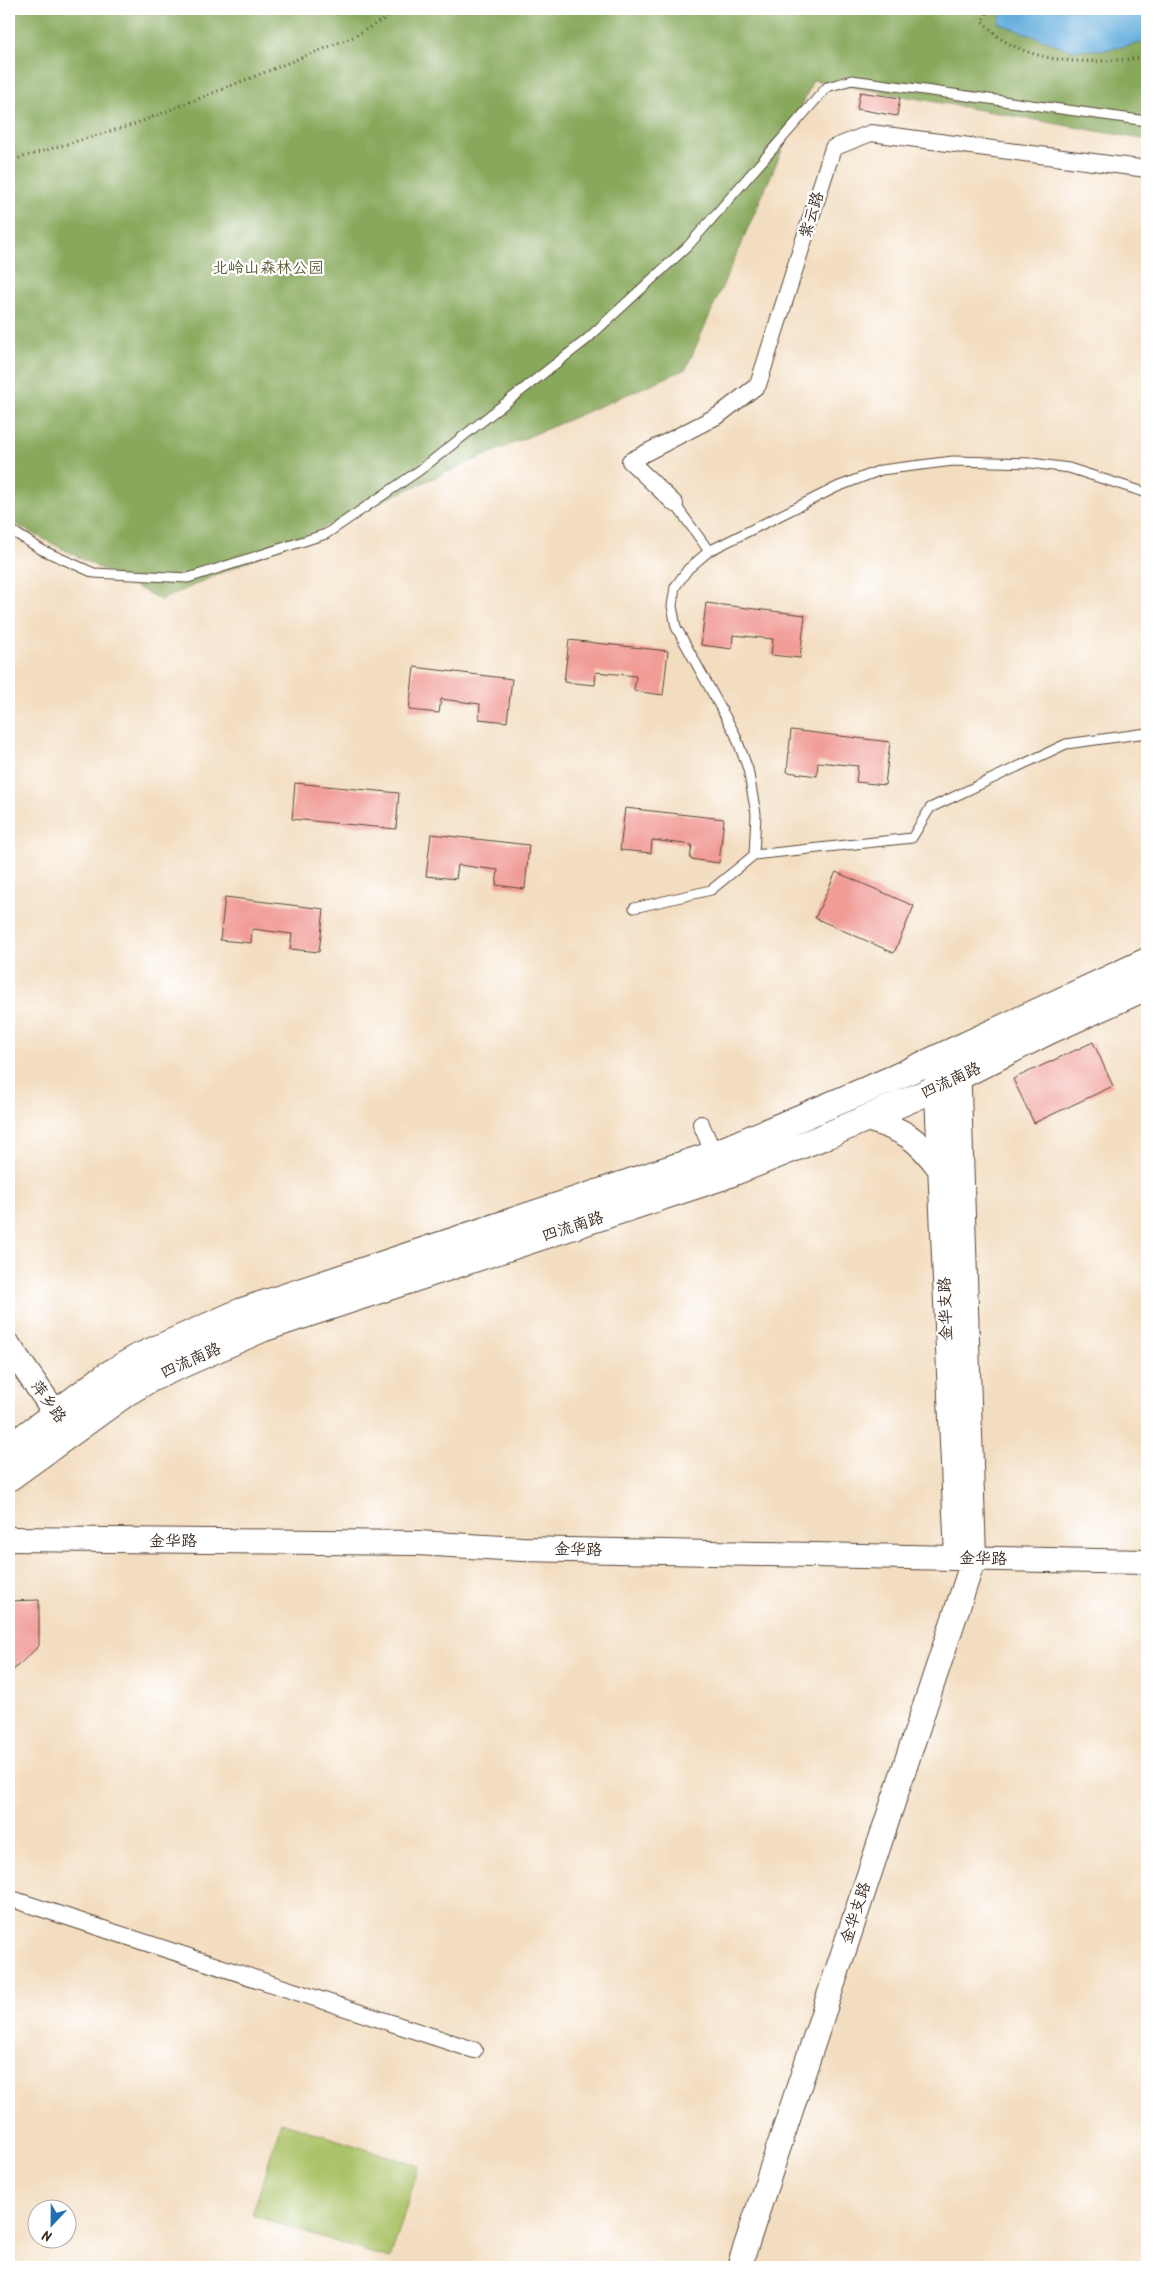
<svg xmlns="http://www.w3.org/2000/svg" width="1156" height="2276" viewBox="0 0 1156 2276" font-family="Kalam,'LXGW WenKai TC',sans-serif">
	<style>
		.green { fill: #abc368; stroke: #737643 }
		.forest { fill: #88a95c; stroke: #626a3d }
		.water { fill: #65aedd; stroke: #506c7e }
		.building { fill: #f19c97 }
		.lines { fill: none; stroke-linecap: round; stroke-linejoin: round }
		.lane-casing { stroke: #574536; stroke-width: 11 }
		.street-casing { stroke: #574536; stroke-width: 18 }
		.secondary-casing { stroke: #574536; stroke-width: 26 }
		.primary-casing { stroke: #574536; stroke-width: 28 }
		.path { stroke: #574536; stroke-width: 3; stroke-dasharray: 1 4; stroke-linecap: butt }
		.lane { stroke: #fff; stroke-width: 9 }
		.street { stroke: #fff; stroke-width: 16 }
		.secondary { stroke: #fff; stroke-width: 24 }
		.primary { stroke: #fff; stroke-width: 26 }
		.labels { text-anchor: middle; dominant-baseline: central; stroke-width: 4.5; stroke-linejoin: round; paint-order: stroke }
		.street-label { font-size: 16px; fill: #3b2a1e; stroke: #fff }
		.park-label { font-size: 16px; fill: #5d5834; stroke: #fff }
	</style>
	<rect width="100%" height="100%" fill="#fff"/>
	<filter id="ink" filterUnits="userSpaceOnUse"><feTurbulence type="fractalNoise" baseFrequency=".02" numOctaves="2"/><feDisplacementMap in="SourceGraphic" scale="10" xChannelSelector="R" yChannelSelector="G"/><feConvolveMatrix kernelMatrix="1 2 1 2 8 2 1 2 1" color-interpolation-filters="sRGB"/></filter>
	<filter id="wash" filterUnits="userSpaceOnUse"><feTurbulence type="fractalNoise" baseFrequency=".0096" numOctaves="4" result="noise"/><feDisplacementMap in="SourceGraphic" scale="20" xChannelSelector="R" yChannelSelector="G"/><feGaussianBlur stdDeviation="1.12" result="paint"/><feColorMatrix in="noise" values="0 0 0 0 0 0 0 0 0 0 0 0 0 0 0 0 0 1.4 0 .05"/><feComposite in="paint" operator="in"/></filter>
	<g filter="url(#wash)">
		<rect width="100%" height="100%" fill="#f3ddc0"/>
		<!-- green -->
		<path class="green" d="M 281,2122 L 419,2166 L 390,2259 L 252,2215 Z"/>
		<!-- forest -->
		<path class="forest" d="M 9,9 L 1147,9 L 1147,140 L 813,80 L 686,369 L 440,475 L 161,600 L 9,521 Z"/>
		<!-- water -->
		<path class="water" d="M 1004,9 L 1147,9 L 1147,42 L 1105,50 L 1071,50 L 998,23 Z"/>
		<g id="blocks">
			<!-- building -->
			<path class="building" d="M 860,92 L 900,98 L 897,116 L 857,109 Z
				M 706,603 L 805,615 L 800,658 L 771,655 L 773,639 L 733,635 L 732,649 L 701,645 Z
				M 569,640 L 668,651 L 663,695 L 634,691 L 636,676 L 596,672 L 595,685 L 564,682 Z
				M 414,667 L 512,679 L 507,722 L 479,719 L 480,704 L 441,699 L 439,713 L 409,710 Z
				M 791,730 L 890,742 L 885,785 L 856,782 L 858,766 L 818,762 L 817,776 L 787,772 Z
				M 295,783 L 399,793 L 396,829 L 292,819 Z
				M 625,808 L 724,819 L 719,863 L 690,859 L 692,845 L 652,840 L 651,853 L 620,850 Z
				M 431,834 L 529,845 L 525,889 L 496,885 L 498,870 L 458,865 L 456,879 L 426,876 Z
				M 836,872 L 914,906 L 894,953 L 815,918 Z
				M 225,897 L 324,909 L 319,952 L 290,949 L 292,934 L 252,929 L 251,943 L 220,940 Z
				M 1093,1042 L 1113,1086 L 1034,1123 L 1013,1079 Z
				M 39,1600 L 39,1646 L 9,1674 L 9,1601 Z"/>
		</g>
	</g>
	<g filter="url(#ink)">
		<use href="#blocks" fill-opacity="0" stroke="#574536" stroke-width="1"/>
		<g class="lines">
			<!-- lane casing -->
			<g class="lane-casing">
				<path id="lane" d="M 675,504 L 709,551
					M 9,529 L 42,550 L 94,573 L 188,578 L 326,534 L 420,470 L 586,340 L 688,246 L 827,87 L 852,80 L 1147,121
					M 754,855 L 756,814 L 748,769 L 735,734 L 676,627 L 672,606 L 675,587 L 688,569 L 709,551 L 837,487 L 881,470 L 953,461 L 1031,463 L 1069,468 L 1147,493
					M 634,908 L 711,890 L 754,855 L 912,838 L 930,808 L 1066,744 L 1147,733"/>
			</g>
			<!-- street casing -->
			<g class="street-casing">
				<path id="street" d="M 675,504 L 630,461 L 719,415 L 758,385 L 833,148 L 871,133 L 1147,169
					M 701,1124 L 717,1161
					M 9,1898 L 474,2050"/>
			</g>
			<!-- secondary casing -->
			<g class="secondary-casing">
				<path id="secondary" d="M 936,1071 L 957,1558
					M 867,1119 C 904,1130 916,1137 940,1169
					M 9,1346 L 66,1428
					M 9,1539 L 417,1543 L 522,1549 L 1147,1562
					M 739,2267 L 974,1558 L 958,1060"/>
			</g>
			<!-- primary casing -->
			<g class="primary-casing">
				<path id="primary" d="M 9,1448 L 107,1375 L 138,1357 L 242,1311 L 714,1154 L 892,1079 L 1147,961
					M 9,1478 L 128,1392 L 152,1378 L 262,1329 L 722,1177 L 828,1135 L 937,1088 L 1047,1032 L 1147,987"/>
			</g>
			<!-- path -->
			<path class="path" d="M 989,9 L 982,21 C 988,26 994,34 1001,39 C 1046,67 1098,63 1147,57
				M 9,161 L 135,124 L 353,37 L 401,9"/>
			<!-- lane -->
			<use href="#lane" class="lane"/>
			<!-- street -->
			<use href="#street" class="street"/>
			<!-- secondary -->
			<use href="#secondary" class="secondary"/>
			<!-- primary -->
			<use href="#primary" class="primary"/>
		</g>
	</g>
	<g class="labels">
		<!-- street labels -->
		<g class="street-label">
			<text transform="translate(812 215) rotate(-73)">紫云路</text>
			<text transform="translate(951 1081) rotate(-25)">四流南路</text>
			<text transform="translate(573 1227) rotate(-18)">四流南路</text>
			<text transform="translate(946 1309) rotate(-92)">金华支路</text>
			<text transform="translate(191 1361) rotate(-24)">四流南路</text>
			<text transform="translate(48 1402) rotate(54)">萍乡路</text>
			<text x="173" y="1541">金华路</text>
			<text transform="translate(578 1550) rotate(1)">金华路</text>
			<text transform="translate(983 1559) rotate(1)">金华路</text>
			<text transform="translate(856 1913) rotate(-72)">金华支路</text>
		</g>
		<!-- park labels -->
		<g class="park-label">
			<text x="268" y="268">北岭山森林公园</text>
		</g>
	</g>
	<!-- margin -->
	<rect width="1156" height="2276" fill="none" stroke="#fff" stroke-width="30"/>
	<!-- north arrow -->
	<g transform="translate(52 2224) rotate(202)"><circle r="24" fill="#ffffff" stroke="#b1aaa5"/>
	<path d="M0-4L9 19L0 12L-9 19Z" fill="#1f6fb2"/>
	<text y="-8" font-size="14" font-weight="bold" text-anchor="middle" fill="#3b2a1e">N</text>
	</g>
</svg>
